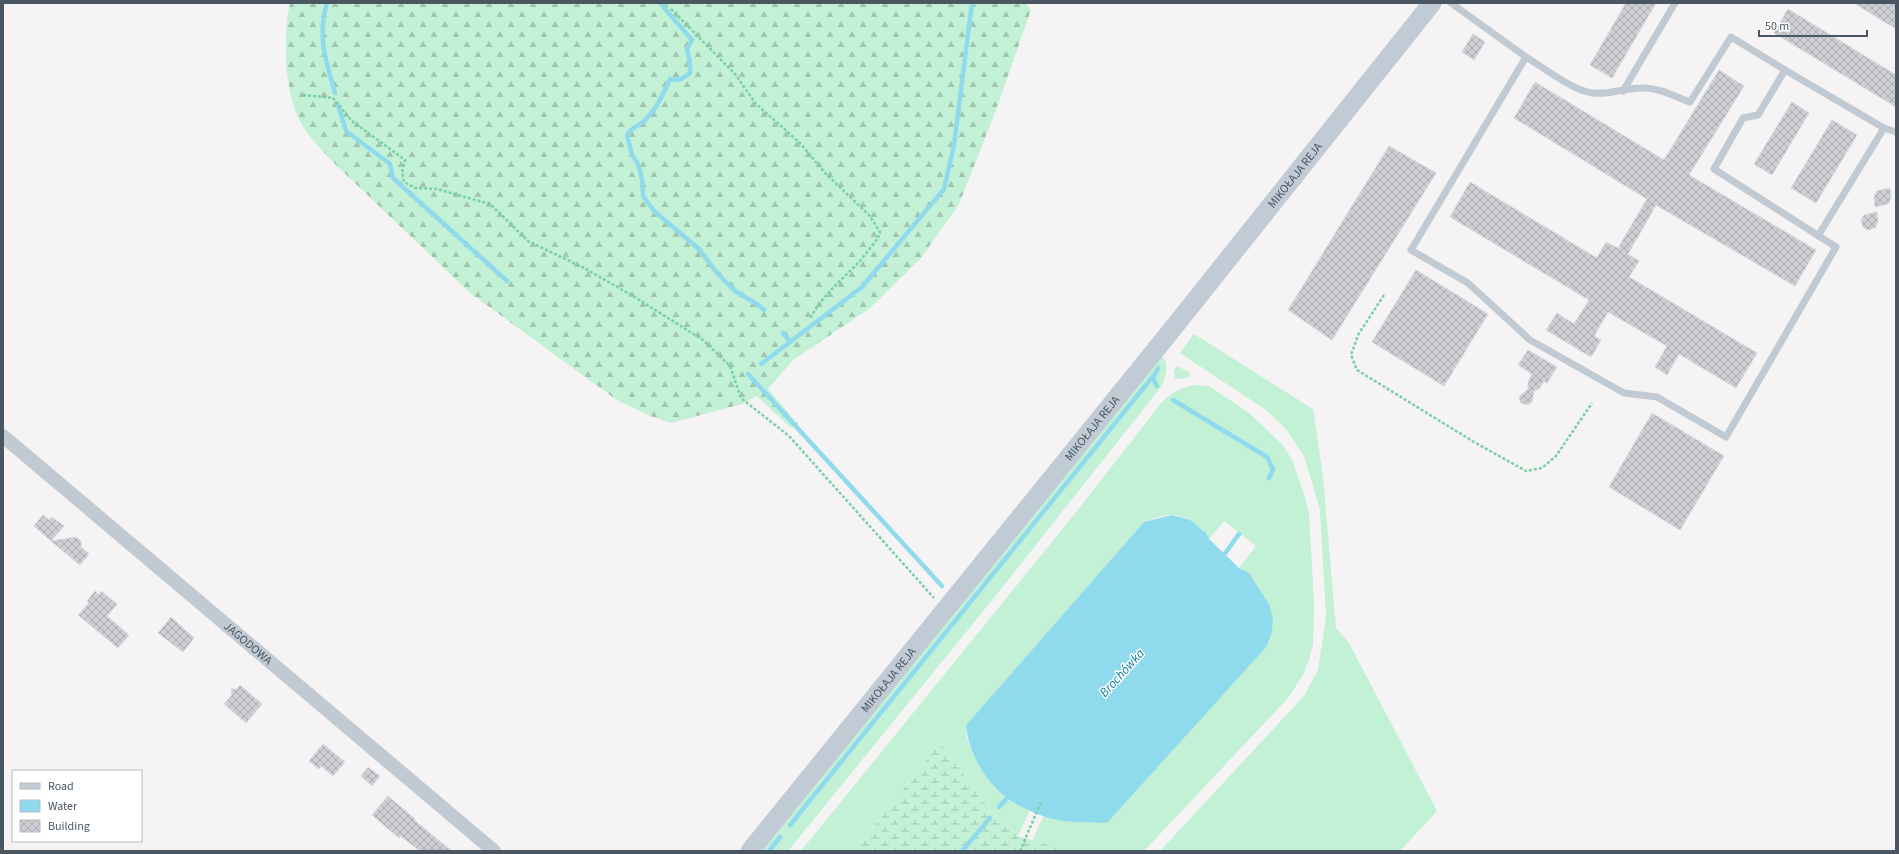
<svg xmlns="http://www.w3.org/2000/svg" width="1899" height="854" viewBox="0 0 1899 854" font-family="'Source Sans 3',sans-serif">
	<style>
		.grass { fill: #c3f1d5 }
		.forest { fill: url(#forest-firs) }
		.wetland { fill: url(#wetland-marsh) }
		.water { fill: #90daee }
		.lines { fill: none; stroke-linecap: round; stroke-linejoin: round }
		.stream { stroke: #90daee; stroke-width: 4.5 }
		.building { fill: url(#building-cross-hatch); stroke: #d7d9de }
		.path { stroke: #7ad0a6; stroke-width: 2.5; stroke-dasharray: 3 2; stroke-linecap: butt }
		.lane { stroke: #c1cad2; stroke-width: 7 }
		.street { stroke: #c1cad2; stroke-width: 14 }
		.secondary { stroke: #c1cbd6; stroke-width: 19 }
		.labels { text-anchor: middle; dominant-baseline: central; stroke-width: 3; stroke-linejoin: round; paint-order: stroke }
		.street-label { font-size: 12px; fill: #4a5661; stroke: #fff }
		.water-label { font-size: 13px; font-style: italic; fill: #0c7c9b; stroke: #fff }
	</style>
	<defs>
		<pattern id="forest-firs" width="22" height="20" patternUnits="userSpaceOnUse"><rect width="22" height="20" fill="#c3f1d5"/><path d="M5 1l3.5 6h-7zM16 11l3.5 6h-7z" fill="#a0c6b0"/></pattern>
		<pattern id="wetland-marsh" width="20" height="14" patternUnits="userSpaceOnUse"><rect width="20" height="14" fill="#c3f1d5"/><path d="M1 5h8M5 5V1M11 12h8M15 12V8" fill="none" stroke="#a0c6b0"/></pattern>
		<pattern id="building-cross-hatch" width="8" height="8" patternUnits="userSpaceOnUse"><rect width="8" height="8" fill="#cdcfd5"/><path d="M0 0l8 8M0 8l8-8" fill="none" stroke="#a8abb0"/></pattern>
	</defs>
	<rect width="100%" height="100%" fill="#f5f3f3"/>
	<!-- grass -->
	<path class="grass" d="M 1194,334 L 1313,409 L 1323,477 L 1336,628 L 1349,643 L 1437,811 L 1400,851 L 1160,851 L 1304,696 L 1318,670 L 1326,617 L 1320,510 L 1304,456 L 1285,428 L 1266,410 L 1180,353 Z
		M 1161,356 C 1171,363 1165,378 1161,387 L 993,599 L 788,851 L 758,851 Z
		M 1177,366 L 1190,373 L 1190,376 L 1187,378 L 1175,379 L 1174,371 Z
		M 1197,385 L 1209,386 L 1249,413 L 1283,445 L 1293,462 L 1305,497 L 1309,513 L 1314,603 L 1313,644 L 1309,660 L 1303,675 L 1288,698 L 1144,851 L 1068,851 L 1032,841 L 1044,815 L 1059,820 L 1267,646 C 1276,622 1273,611 1260,590 C 1253,579 1251,574 1239,568 L 1256,546 L 1224,521 L 1209,539 C 1202,527 1185,515 1171,515 C 1162,515 1152,519 1144,522 L 966,725 L 967,738 L 976,758 L 1007,798 L 1030,810 L 1018,836 L 992,812 L 940,743 L 854,851 L 801,851 L 1077,511 L 1162,402 C 1173,391 1182,387 1197,385 Z"/>
	<!-- forest -->
	<path class="forest" d="M 290,3 L 1026,3 L 1031,10 L 995,113 L 959,204 L 921,258 L 869,309 L 793,360 L 768,389 L 798,424 L 791,428 L 757,396 L 742,404 L 671,423 L 650,416 L 617,400 L 470,293 L 336,165 C 323,151 306,135 298,117 C 284,86 283,36 290,3 Z"/>
	<!-- wetland -->
	<path class="wetland" d="M 940,743 L 992,812 L 1018,836 L 1068,851 L 854,851 Z"/>
	<!-- water -->
	<path class="water" d="M 1172,515 L 1190,520 L 1206,533 L 1209,539 L 1239,568 L 1249,573 L 1269,604 L 1273,619 L 1272,632 L 1267,646 L 1107,823 C 1091,822 1074,823 1058,820 C 1041,817 1021,808 1007,798 C 986,783 968,751 966,725 L 1144,522 Z"/>
	<g class="lines">
		<!-- stream -->
		<path class="stream" d="M 327,3 C 317,35 326,62 335,93
			M 660,3 L 692,40 L 687,49 L 690,63 L 690,73 L 680,80 L 670,79 C 663,94 657,108 646,119 C 640,126 631,127 627,135 L 632,155 L 638,164 L 642,179 L 643,196 L 654,211 L 699,249 L 717,273 L 735,291 L 757,304 L 764,310
			M 338,105 L 346,131 L 390,164 L 393,178 L 507,281
			M 790,342 L 862,287 L 944,189 L 954,145 L 972,3
			M 761,364 L 790,342 L 783,333
			M 748,374 L 942,586
			M 1157,386 L 1153,378 L 1158,368
			M 1173,400 L 1267,457 L 1273,469 L 1269,478
			M 1221,559 L 1239,534
			M 999,807 L 1011,794
			M 790,825 L 1154,375
			M 769,851 L 780,837
			M 962,851 L 990,818"/>
	</g>
	<!-- building -->
	<path class="building" d="M 1626,3 L 1656,3 L 1612,78 L 1590,65 Z
		M 1854,3 L 1896,3 L 1896,29 Z
		M 1788,9 L 1896,75 L 1896,107 L 1774,33 Z
		M 1473,34 L 1485,42 L 1474,60 L 1462,52 Z
		M 1719,70 L 1744,86 L 1689,175 L 1816,250 L 1795,286 L 1656,205 L 1628,254 L 1639,261 L 1629,277 L 1757,353 L 1736,388 L 1679,354 L 1667,375 L 1655,367 L 1667,346 L 1608,312 L 1594,336 L 1601,340 L 1591,357 L 1546,330 L 1557,313 L 1574,324 L 1589,300 L 1450,217 L 1470,182 L 1597,258 L 1606,242 L 1618,248 L 1647,199 L 1514,118 L 1535,82 L 1664,160 Z
		M 1792,102 L 1809,113 L 1772,175 L 1754,164 Z
		M 1832,120 L 1857,135 L 1816,203 L 1791,188 Z
		M 1389,146 L 1436,173 L 1332,340 L 1288,310 Z
		M 1890,188 L 1891,198 L 1888,204 L 1875,207 L 1874,197 L 1877,191 Z
		M 1877,212 L 1878,222 L 1875,228 L 1868,230 L 1863,227 L 1861,220 L 1864,215 Z
		M 1416,270 L 1488,314 L 1444,386 L 1372,342 Z
		M 1528,350 L 1557,367 L 1547,383 L 1544,381 L 1539,389 L 1534,391 L 1532,402 L 1527,405 L 1521,403 L 1519,397 L 1528,389 L 1528,382 L 1532,374 L 1518,365 Z
		M 1652,413 L 1724,456 L 1680,530 L 1609,487 Z
		M 43,515 L 49,520 L 52,517 L 64,526 L 51,541 L 34,526 Z
		M 76,537 L 81,541 L 81,547 L 89,554 L 80,565 L 51,541 Z
		M 95,591 L 99,595 L 101,591 L 117,604 L 107,616 L 129,635 L 118,648 L 78,615 L 89,603 L 87,601 Z
		M 171,617 L 194,638 L 183,652 L 158,633 Z
		M 240,685 L 262,704 L 246,723 L 224,704 L 232,695 L 231,689 L 237,689 Z
		M 323,744 L 345,762 L 333,776 L 321,766 L 319,769 L 309,761 Z
		M 368,767 L 380,776 L 372,786 L 361,776 Z
		M 388,796 L 415,819 L 414,820 L 452,851 L 420,851 L 401,836 L 399,838 L 372,815 Z"/>
	<g class="lines">
		<!-- path -->
		<path class="path" d="M 671,9 L 735,74 L 756,104 L 800,143 L 826,174 L 869,215 L 880,232 L 878,238 C 870,248 862,260 852,269 C 836,285 820,299 810,319
			M 303,95 L 333,98 L 352,121 L 405,160 L 402,172 L 404,182 L 415,188 L 437,189 L 490,204 L 528,241 L 584,268 L 633,296 L 703,340 L 730,366 L 741,398 L 789,436 L 934,598
			M 1384,295 L 1358,335 L 1351,355 L 1357,370 L 1474,442 L 1526,471 L 1542,468 L 1556,456 L 1592,403
			M 1020,851 L 1041,802"/>
		<!-- lane -->
		<path class="lane" d="M 1451,3 L 1526,57
			M 1785,70 L 1731,37 L 1690,102 C 1675,97 1658,87 1641,88 C 1624,88 1609,95 1592,93 C 1572,90 1544,68 1526,57 L 1411,250 L 1468,283 L 1530,340 L 1624,393 L 1657,397 L 1726,437 L 1836,247 L 1714,169 L 1743,118 L 1758,115 L 1785,70 L 1884,128 L 1896,132
			M 1623,91 L 1675,3
			M 1818,236 L 1884,128"/>
		<!-- street -->
		<path class="street" id="s1" d="M 3,436 L 494,851"/>
		<!-- secondary -->
		<path class="secondary" id="s2" d="M 750,851 L 1174,327 L 1432,3"/>
	</g>
	<g class="labels">
		<!-- street labels -->
		<g class="street-label">
			<text stroke="none"><textPath href="#s2" startOffset="868">MIKOŁAJA REJA</textPath></text>
			<text stroke="none"><textPath href="#s2" startOffset="544">MIKOŁAJA REJA</textPath></text>
			<text stroke="none"><textPath href="#s1" startOffset="321">JAGODOWA</textPath></text>
			<text stroke="none"><textPath href="#s2" startOffset="220">MIKOŁAJA REJA</textPath></text>
		</g>
		<!-- water labels -->
		<g class="water-label">
			<text transform="translate(1122 673) rotate(-48)">Brochówka</text>
		</g>
	</g>
	<!-- border -->
	<rect width="1899" height="854" fill="none" stroke="#4a5661" stroke-width="8"/>
	<!-- legend -->
	<rect x="12" y="770" width="130" height="72" fill="#ffffff" stroke="#b7bbc0"/>
	<rect x="20" y="783" width="20" height="6" fill="#c1cbd6" stroke="#b7bbc0"/>
	<text x="48" y="790" font-size="12" fill="#4a5661">Road</text>
	<rect x="20" y="800" width="20" height="12" fill="#90daee" stroke="#b7bbc0"/>
	<text x="48" y="810" font-size="12" fill="#4a5661">Water</text>
	<rect x="20" y="820" width="20" height="12" fill="url(#building-cross-hatch)" stroke="#b7bbc0"/>
	<text x="48" y="830" font-size="12" fill="#4a5661">Building</text>
	<!-- scale -->
	<path d="M1759 30v6h108v-6" fill="none" stroke="#4a5661" stroke-width="2"/>
	<text x="1765" y="30" font-size="12" fill="#4a5661" stroke="#ffffff" stroke-width="3" paint-order="stroke">50 m</text>
</svg>
